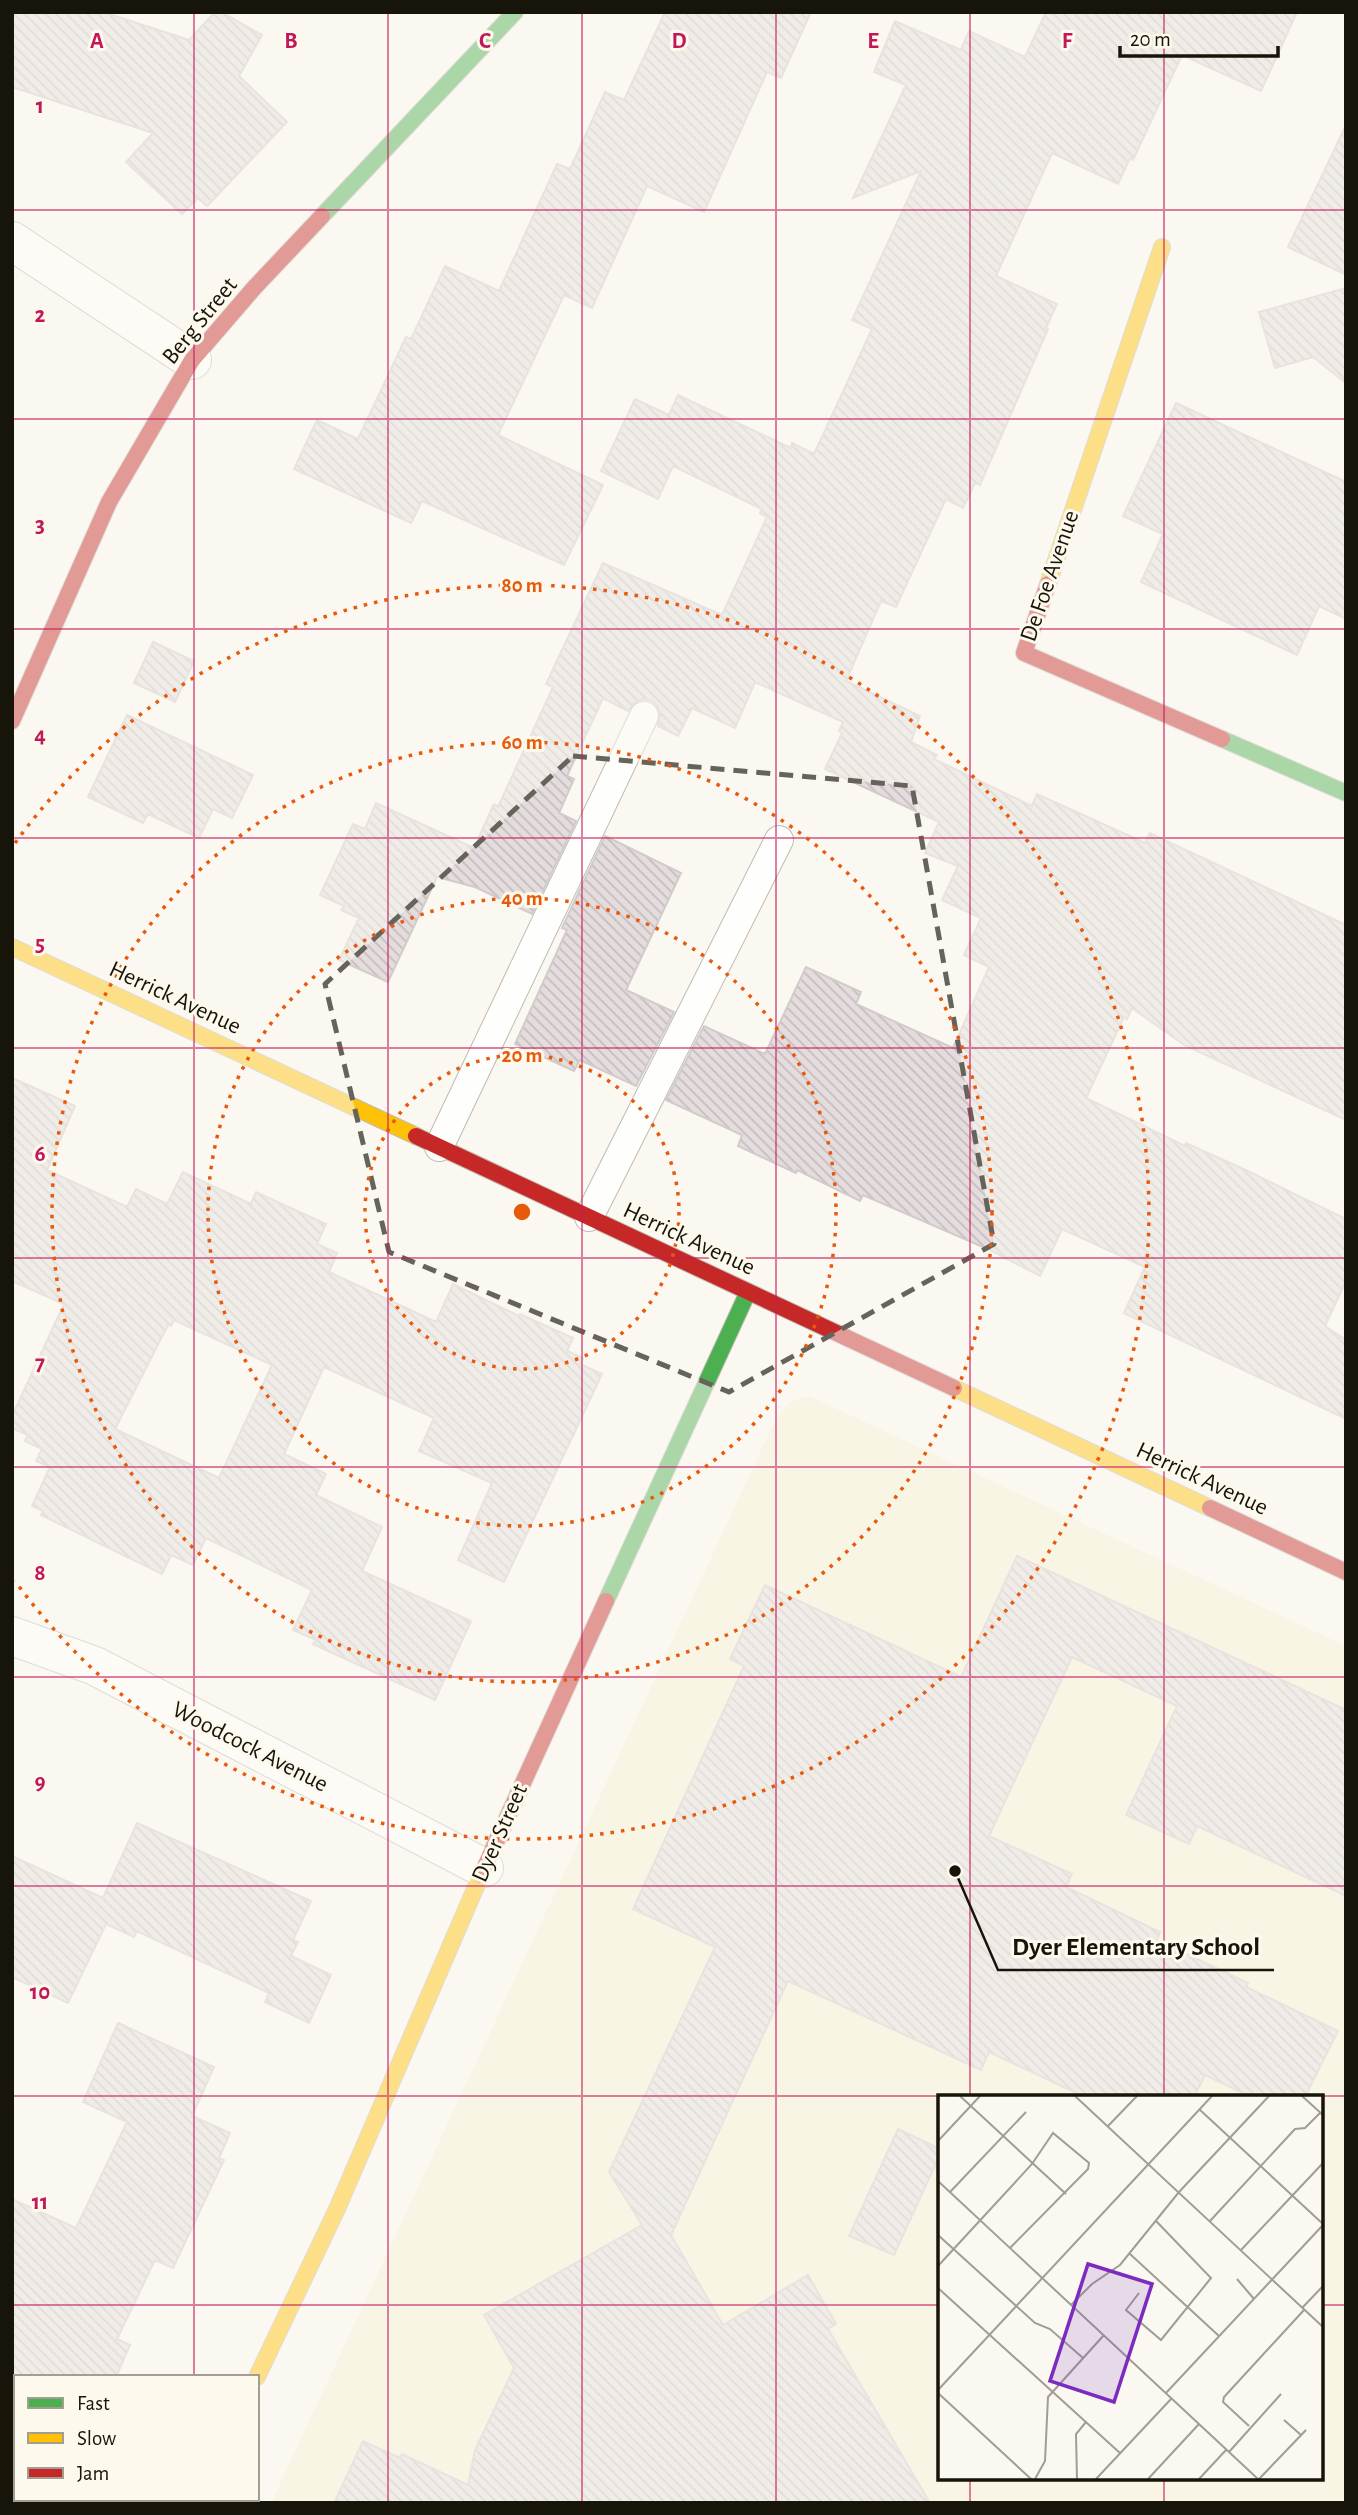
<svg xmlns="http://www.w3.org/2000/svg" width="1358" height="2515" viewBox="0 0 1358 2515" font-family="'Alegreya Sans',sans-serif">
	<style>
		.built { fill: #f9f2d8; fill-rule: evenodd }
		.building { fill: url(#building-back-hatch); stroke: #d2cbcb; stroke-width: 2; fill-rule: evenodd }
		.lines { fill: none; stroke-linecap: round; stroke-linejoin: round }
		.lane-casing { stroke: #bfbcb2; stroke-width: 30 }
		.street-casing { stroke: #bfbcb2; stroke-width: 40 }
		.fast-casing { stroke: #bfbcb2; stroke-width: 18 }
		.slow-casing { stroke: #bfbcb2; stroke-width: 18 }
		.jam-casing { stroke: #bfbcb2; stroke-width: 18 }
		.lane { stroke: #fefefd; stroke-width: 28 }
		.street { stroke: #fefefd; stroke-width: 38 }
		.fast { stroke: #4caf50; stroke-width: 16 }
		.slow { stroke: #ffc107; stroke-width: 16 }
		.jam { stroke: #c62828; stroke-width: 16 }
		.marked { fill: none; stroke: #66645a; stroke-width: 5; stroke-dasharray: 14 9; stroke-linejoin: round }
		.grid { fill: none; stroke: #c2185b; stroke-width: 2; stroke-opacity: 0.55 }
		.ring { fill: none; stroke: #e8590c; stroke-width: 3.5; stroke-dasharray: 3.5 7 }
		.labels { text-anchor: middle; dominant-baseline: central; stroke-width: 6; stroke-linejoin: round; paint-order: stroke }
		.street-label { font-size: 24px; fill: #171409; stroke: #fdfaed }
		.inset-road { fill: none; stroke: #9f9d94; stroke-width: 2 }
		.view { fill: #7b2cbf; fill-opacity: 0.15; stroke: #7b2cbf; stroke-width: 3.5 }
		.inset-edge { fill: none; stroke: #171409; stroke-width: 3.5 }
		.grid-label { font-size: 23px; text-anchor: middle; font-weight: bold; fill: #c2185b; stroke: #fdfaed; stroke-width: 6; stroke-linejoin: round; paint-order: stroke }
		.centre { fill: #e8590c; stroke: #fdfaed; stroke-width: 3.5 }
		.ring-label { font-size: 21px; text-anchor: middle; font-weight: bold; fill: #e8590c; stroke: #fdfaed; stroke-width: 6; stroke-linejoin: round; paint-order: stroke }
		.leader { fill: none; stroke: #171409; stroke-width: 2.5 }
		.callout-dot { fill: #171409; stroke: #fdfaed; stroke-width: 2.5 }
		.callout-label { font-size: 26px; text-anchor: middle; font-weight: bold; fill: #171409; stroke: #fdfaed; stroke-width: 6; stroke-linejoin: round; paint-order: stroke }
	</style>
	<defs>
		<pattern id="building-back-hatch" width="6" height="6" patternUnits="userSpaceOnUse" patternTransform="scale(1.75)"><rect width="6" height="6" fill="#e5dddd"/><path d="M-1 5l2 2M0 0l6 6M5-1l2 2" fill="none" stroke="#c4bdbc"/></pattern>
	</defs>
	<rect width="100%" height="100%" fill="#faf8f0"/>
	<!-- built -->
	<path class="built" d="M 809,1396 L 1346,1646 L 1346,2503 L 271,2503 L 777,1416 L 791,1401 ZM 940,2097 L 1321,2097 L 1321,2478 L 940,2478 Z"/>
	<!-- building -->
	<path class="building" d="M 12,12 L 103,12 L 189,40 L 215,12 L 221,12 L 262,35 L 239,76 L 287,122 L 207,206 L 198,198 L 182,214 L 126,162 L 153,133 L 12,87 Z
		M 665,12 L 811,12 L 781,78 L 767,72 L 704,212 L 647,186 L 592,308 L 564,295 L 498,435 L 603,485 L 564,565 L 422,501 L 411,523 L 294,469 L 317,420 L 358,439 L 406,337 L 411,339 L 445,266 L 499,291 L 557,164 L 570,169 L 605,92 L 624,100 Z
		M 1046,12 L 1297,12 L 1261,91 L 1182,55 L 1133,160 L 1130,158 L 1118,184 L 1052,153 L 996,276 L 1057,304 L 1046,328 L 1048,329 L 980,485 L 975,483 L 963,508 L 946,499 L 896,607 L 881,601 L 846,681 L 920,716 L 911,742 L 937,755 L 934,759 L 1032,806 L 1037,794 L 1145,843 L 1150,833 L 1346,925 L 1346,1120 L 1184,1045 L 1132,1008 L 1127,1019 L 1124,1017 L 1086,1098 L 1185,1146 L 1186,1143 L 1248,1171 L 1346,1219 L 1346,1281 L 1325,1326 L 1346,1340 L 1346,1419 L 1124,1313 L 1145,1267 L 1062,1229 L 1040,1276 L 990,1250 L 863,1195 L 860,1201 L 797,1170 L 796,1173 L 738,1146 L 742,1135 L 666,1100 L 704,1026 L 765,1054 L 806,967 L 861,992 L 856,1004 L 953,1048 L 989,967 L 964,955 L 981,918 L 942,900 L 958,866 L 925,853 L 939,822 L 825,769 L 842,733 L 839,731 L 843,722 L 755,682 L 735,728 L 692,708 L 678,736 L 658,726 L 660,714 L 657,706 L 652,701 L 643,699 L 635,702 L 628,711 L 603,698 L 567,776 L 574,779 L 559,813 L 576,821 L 532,914 L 475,887 L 437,877 L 388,982 L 339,960 L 359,918 L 341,910 L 344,906 L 320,895 L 353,824 L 365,829 L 376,803 L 474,848 L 494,804 L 498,807 L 553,687 L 546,684 L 603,563 L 722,615 L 767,517 L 760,513 L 762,509 L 673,466 L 658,499 L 601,471 L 635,399 L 669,415 L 678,395 L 791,448 L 792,443 L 814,454 L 872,329 L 852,320 L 921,171 L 853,198 L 906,85 L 874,72 L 895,21 L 961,50 L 969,31 L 1025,57 Z
		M 1346,125 L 1346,275 L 1288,247 Z
		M 1346,288 L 1346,383 L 1313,357 L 1275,368 L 1259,312 Z
		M 1176,403 L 1346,482 L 1346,619 L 1319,606 L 1297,655 L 1141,582 L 1163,534 L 1123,516 Z
		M 153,642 L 194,661 L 175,702 L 134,683 Z
		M 127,715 L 253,775 L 232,818 L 213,809 L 199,838 L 148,814 L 143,823 L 88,797 Z
		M 605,836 L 681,873 L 626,990 L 674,1012 L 636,1086 L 580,1060 L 574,1071 L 515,1044 L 567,930 L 562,928 Z
		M 12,1078 L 75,1106 L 47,1170 L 127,1207 L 136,1189 L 167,1204 L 183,1172 L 251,1204 L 256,1192 L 326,1224 L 317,1244 L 337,1253 L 329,1272 L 436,1322 L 453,1284 L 519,1316 L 520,1314 L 573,1338 L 567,1351 L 583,1358 L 580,1364 L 602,1374 L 504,1582 L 458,1560 L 492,1483 L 419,1451 L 434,1418 L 324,1367 L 284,1454 L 326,1474 L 316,1495 L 382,1527 L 362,1571 L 471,1621 L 435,1700 L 313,1644 L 316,1640 L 293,1630 L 312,1590 L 206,1538 L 193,1565 L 171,1555 L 162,1574 L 41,1515 L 43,1511 L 32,1506 L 50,1467 L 36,1461 L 42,1449 L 25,1441 L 28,1435 L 12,1428 L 12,1416 L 64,1304 L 12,1281 ZM 174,1320 L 272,1365 L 219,1478 L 115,1429 L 168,1325 L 171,1326 Z
		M 1017,1556 L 1346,1710 L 1346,1896 L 1197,1826 L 1189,1844 L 1126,1815 L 1177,1706 L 1072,1657 L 989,1836 L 1072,1874 L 1066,1887 L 1160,1932 L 1157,1940 L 1248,1983 L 1246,1987 L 1338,2031 L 1305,2097 L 1251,2097 L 1205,2075 L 1194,2097 L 1085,2097 L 989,2052 L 981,2070 L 788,1981 L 671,2235 L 723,2325 L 808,2275 L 836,2324 L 828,2329 L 930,2503 L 334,2503 L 363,2441 L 400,2458 L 402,2454 L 468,2485 L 475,2450 L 514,2368 L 484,2315 L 642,2225 L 609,2172 L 715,1947 L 633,1909 L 744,1666 L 730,1659 L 765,1585 L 961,1677 Z
		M 137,1823 L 311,1901 L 293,1940 L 298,1942 L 291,1956 L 331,1975 L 309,2023 L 265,2002 L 269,1993 L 137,1931 L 134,1937 L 106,1924 L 68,2003 L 12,1977 L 12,1856 L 103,1898 Z
		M 118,2023 L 214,2067 L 192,2116 L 230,2133 L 219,2158 L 224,2160 L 173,2268 L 155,2260 L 117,2339 L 130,2345 L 116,2377 L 12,2377 L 12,2199 L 76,2228 L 127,2122 L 83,2102 Z
		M 898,2129 L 940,2149 L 940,2155 L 894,2255 L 849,2236 Z"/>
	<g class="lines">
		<!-- lane casing -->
		<g class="lane-casing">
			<path id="lane" d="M 439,1147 L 644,716
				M 589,1217 L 779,840"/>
		</g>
		<!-- street casing -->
		<g class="street-casing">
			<path id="street" d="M 12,241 L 192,360
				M 12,1636 L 95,1666 L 484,1868
				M 197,2503 L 199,2499"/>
		</g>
		<!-- fast casing -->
		<g class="fast-casing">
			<path id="fast" d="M 322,216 L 515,12
				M 1222,739 L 1346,793
				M 606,1601 L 748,1292"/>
		</g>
		<!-- slow casing -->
		<g class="slow-casing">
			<path id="slow" d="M 1048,584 L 1162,247
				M 12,947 L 416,1136
				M 954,1388 L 1210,1508
				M 257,2377 L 337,2209 L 481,1875"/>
		</g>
		<!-- jam casing -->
		<g class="jam-casing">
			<path id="jam" d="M 1048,584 L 1024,653 L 1222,739
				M 12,721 L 109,502 L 192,360 L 254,288 L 322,216
				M 416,1136 L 954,1388
				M 1210,1508 L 1346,1572
				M 481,1875 L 606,1601"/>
		</g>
		<!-- lane -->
		<use href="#lane" class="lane"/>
		<!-- street -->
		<use href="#street" class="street"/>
		<!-- fast -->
		<use href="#fast" class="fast"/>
		<!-- slow -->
		<use href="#slow" class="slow"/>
		<!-- jam -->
		<use href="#jam" class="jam"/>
	</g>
	<!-- marked area -->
	<path d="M0 0H1358V2515H0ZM 573,756 L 912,786 L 994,1244 L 729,1392 L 389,1252 L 325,984 Z" fill="#faf8f0" fill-opacity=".55" fill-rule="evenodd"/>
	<path class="marked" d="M 573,756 L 912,786 L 994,1244 L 729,1392 L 389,1252 L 325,984 Z"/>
	<!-- grid -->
	<path class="grid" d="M 194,12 L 194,2377M 388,12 L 388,2503M 582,12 L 582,2503M 776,12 L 776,2503M 970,12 L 970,2097M 1164,12 L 1164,2097M 12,210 L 1346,210M 12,419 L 1346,419M 12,629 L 1346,629M 12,838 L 1346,838M 12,1048 L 1346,1048M 12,1258 L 1346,1258M 12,1467 L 1346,1467M 12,1677 L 1346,1677M 12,1886 L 1346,1886M 12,2096 L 1346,2096M 12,2305 L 940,2305M 1321,2305 L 1346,2305M 970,2478 L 970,2503M 1164,2478 L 1164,2503M 194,2499 L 194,2503"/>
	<!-- distance rings -->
	<g class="ring">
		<circle cx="522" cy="1212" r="157"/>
		<circle cx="522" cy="1212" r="314"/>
		<circle cx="522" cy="1212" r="470"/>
		<path d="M15 843A627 627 0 1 1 15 1581"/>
	</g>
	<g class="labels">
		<!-- street labels -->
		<g class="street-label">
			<text transform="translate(200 321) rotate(-51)">Berg Street</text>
			<text transform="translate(1050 576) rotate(-71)">De Foe Avenue</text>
			<text transform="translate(175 998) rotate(25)">Herrick Avenue</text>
			<text transform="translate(689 1239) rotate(25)">Herrick Avenue</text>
			<text transform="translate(1202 1479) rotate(25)">Herrick Avenue</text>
			<text transform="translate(250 1747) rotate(27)">Woodcock Avenue</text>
			<text transform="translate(500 1833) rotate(-66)">Dyer Street</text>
		</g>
	</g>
	<!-- overview -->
	<g transform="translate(938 2095)">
		<rect width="385" height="385" fill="#faf8f0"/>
		<path class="inset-road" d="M 22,1 L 128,99M 137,1 L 385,232M 364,1 L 385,20M 261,14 L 385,129M 170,31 L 199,1M 0,46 L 42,1M 0,86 L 320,384M 12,97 L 88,17M 272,126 L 357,34 L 367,33 L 382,18M 0,140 L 97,228 L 112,234 L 145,263M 303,155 L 385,68M 192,159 L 281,241M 0,171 L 94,69 L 115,38 L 151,68 L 150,74 L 72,153M 299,184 L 316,204M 0,193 L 182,358M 201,198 L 188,215 L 223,245 L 273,183 L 218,126M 133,210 L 154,189 L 182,170 L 241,97 L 331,1M 364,213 L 385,191M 0,295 L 274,1M 0,298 L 93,384M 228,298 L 385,130M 346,325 L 363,340M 311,331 L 285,307 L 286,302 L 366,215M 291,357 L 343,299M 97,384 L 107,366 L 110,302 L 166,240M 139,384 L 138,339 L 148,327M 158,384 L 233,304M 210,384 L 261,329M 261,384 L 288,355M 321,384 L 368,335"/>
		<path class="view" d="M 150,169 L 214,189 L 176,307 L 112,286 Z"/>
		<rect width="385" height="385" class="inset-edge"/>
	</g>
	<g class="grid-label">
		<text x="97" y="48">A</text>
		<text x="291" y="48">B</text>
		<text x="485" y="48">C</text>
		<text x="679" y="48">D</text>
		<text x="873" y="48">E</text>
		<text x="1067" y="48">F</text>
		<text x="40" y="113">1</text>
		<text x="40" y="322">2</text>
		<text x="40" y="532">3</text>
		<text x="40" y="742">4</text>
		<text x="40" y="951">5</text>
		<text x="40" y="1161">6</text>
		<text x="40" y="1370">7</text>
		<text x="40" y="1580">8</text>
		<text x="40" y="1789">9</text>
		<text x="40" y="1999">10</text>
		<text x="40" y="2209">11</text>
	</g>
	<circle cx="522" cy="1212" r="10" class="centre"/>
	<g class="ring-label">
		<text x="522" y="592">80 m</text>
		<text x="522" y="749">60 m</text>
		<text x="522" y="905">40 m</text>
		<text x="522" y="1062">20 m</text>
	</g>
	<!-- callouts -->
	<path class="leader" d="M955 1871L998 1970H1274"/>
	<circle class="callout-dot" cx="955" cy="1871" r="7"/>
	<g class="callout-label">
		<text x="1136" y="1955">Dyer Elementary School</text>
	</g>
	<!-- border -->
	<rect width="1358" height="2515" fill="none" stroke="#171409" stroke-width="28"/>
	<!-- legend -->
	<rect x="14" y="2375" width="245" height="126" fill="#fdfaed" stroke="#a19e92" stroke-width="2"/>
	<rect x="28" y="2398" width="35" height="10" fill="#4caf50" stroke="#a19e92" stroke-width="2"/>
	<text x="77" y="2410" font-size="21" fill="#171409">Fast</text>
	<rect x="28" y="2433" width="35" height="10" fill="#ffc107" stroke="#a19e92" stroke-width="2"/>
	<text x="77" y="2445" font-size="21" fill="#171409">Slow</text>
	<rect x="28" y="2468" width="35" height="10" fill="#c62828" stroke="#a19e92" stroke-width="2"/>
	<text x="77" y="2480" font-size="21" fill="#171409">Jam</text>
	<!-- scale -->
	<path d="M1120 46v10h158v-10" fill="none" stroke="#171409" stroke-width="3.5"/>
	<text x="1130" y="46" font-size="21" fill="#171409" stroke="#fdfaed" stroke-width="5" paint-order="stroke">20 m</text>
</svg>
